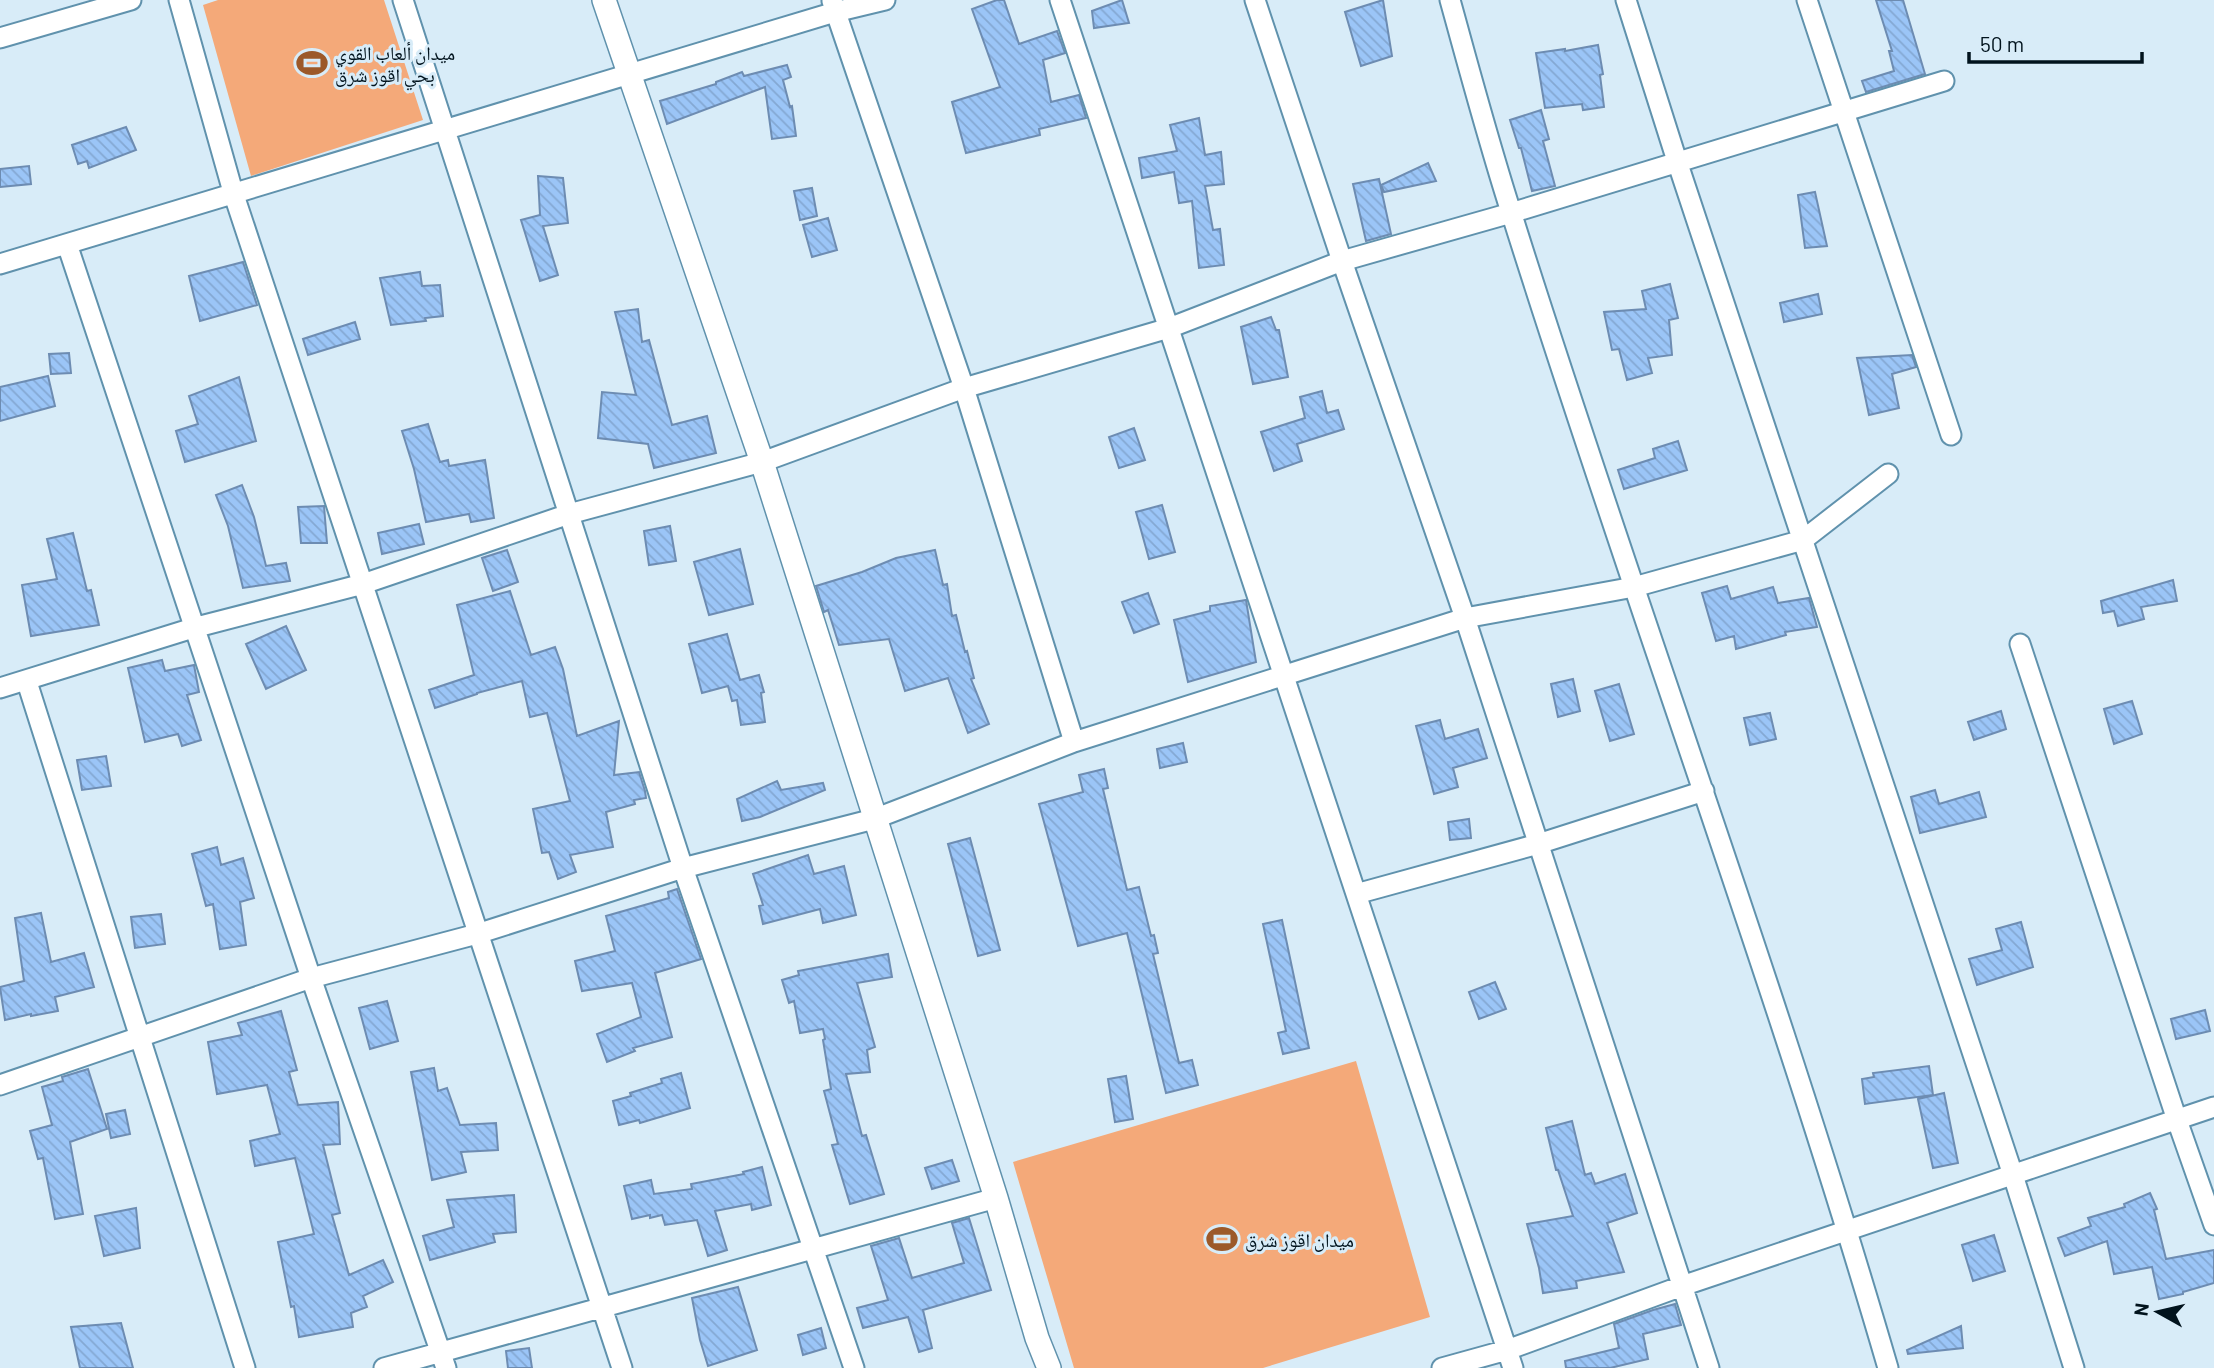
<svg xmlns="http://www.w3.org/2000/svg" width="2214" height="1368" viewBox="0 0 2214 1368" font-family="Barlow,'Noto Naskh Arabic',sans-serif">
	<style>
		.green { fill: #f4a979 }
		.building { fill: url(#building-back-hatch); stroke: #6d8cb2; stroke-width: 2 }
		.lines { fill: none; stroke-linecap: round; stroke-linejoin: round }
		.minor-casing { stroke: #6092ad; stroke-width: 23 }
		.tertiary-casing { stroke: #6092ad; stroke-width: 26 }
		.minor { stroke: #fff; stroke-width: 19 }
		.tertiary { stroke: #fff; stroke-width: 23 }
		.labels { text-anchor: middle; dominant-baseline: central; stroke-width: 6; stroke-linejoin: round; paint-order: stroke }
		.poi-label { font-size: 19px; fill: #01131d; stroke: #d8ecf8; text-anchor: start }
	</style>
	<defs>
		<pattern id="building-back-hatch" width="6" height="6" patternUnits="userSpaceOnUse" patternTransform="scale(1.75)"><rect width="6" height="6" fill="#9bc5f7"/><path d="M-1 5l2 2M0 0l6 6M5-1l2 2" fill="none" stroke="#84a8d3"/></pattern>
	</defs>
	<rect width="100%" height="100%" fill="#d8ecf8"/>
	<!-- green -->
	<path class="green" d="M 218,0 L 384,0 L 423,120 L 251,176 L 203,5 Z
		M 1356,1061 L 1430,1317 L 1263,1368 L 1074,1368 L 1013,1162 Z"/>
	<!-- building -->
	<path class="building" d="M 997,0 L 1004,0 L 1019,44 L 1057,31 L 1065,53 L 1043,60 L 1051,102 L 1079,95 L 1086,118 L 1039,129 L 1040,135 L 966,153 L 952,102 L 1000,87 L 972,9 Z
		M 1122,0 L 1129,23 L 1094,28 L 1092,11 Z
		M 1383,0 L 1392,56 L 1361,66 L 1345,12 Z
		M 1876,0 L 1903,0 L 1925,74 L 1866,92 L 1862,81 L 1894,71 L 1889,51 L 1892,51 Z
		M 1598,45 L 1603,74 L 1600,75 L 1604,107 L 1583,110 L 1582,104 L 1545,108 L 1536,53 L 1565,49 L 1565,51 Z
		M 787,65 L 791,77 L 783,80 L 790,107 L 792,106 L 796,136 L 772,139 L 765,87 L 667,124 L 660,101 L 716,84 L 716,82 L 742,72 L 744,76 Z
		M 1541,110 L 1549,139 L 1543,141 L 1555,186 L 1532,191 L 1521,148 L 1519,148 L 1510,120 Z
		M 1199,118 L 1205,155 L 1221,152 L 1224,184 L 1205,186 L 1213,230 L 1220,229 L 1224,265 L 1199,268 L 1192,201 L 1179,203 L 1174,172 L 1142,178 L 1139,158 L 1177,151 L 1170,125 Z
		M 126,127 L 136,150 L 89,168 L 87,161 L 78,164 L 72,145 Z
		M 1428,163 L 1436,181 L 1384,192 L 1381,185 Z
		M 29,166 L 31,184 L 0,187 L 0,169 Z
		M 538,176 L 563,178 L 568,223 L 543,226 L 558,275 L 540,281 L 521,220 L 540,215 Z
		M 1379,179 L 1391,234 L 1366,241 L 1353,184 Z
		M 812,188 L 817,216 L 800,220 L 794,191 Z
		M 1815,192 L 1827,246 L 1805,248 L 1798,195 Z
		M 828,218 L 837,250 L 812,257 L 803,225 Z
		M 243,262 L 257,305 L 200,321 L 189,276 Z
		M 420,272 L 422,286 L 440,285 L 443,316 L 425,318 L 426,321 L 391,325 L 380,278 Z
		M 1670,284 L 1678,318 L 1669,320 L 1672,355 L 1648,358 L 1652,373 L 1627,380 L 1619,349 L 1612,350 L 1604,312 L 1646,309 L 1642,291 Z
		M 1818,294 L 1822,314 L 1784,322 L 1780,303 Z
		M 638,309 L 642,342 L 649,340 L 672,425 L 707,416 L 716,453 L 654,468 L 648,444 L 598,438 L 602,392 L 636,395 L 615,312 Z
		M 1271,317 L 1276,330 L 1279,330 L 1288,377 L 1253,384 L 1241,327 Z
		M 355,322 L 360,339 L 308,355 L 303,339 Z
		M 69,353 L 71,373 L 51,374 L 49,354 Z
		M 1912,355 L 1916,367 L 1892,374 L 1899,408 L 1869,415 L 1857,358 Z
		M 48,376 L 55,406 L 0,421 L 0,387 Z
		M 239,377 L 256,441 L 185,462 L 176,431 L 198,424 L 189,396 Z
		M 1322,391 L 1327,413 L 1338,410 L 1344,429 L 1297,444 L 1302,461 L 1274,471 L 1261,432 L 1305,418 L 1300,397 Z
		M 428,424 L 440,462 L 448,460 L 449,466 L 485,460 L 494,518 L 471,522 L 469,514 L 426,522 L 414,469 L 402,431 Z
		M 1134,428 L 1145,460 L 1119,468 L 1109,437 Z
		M 1678,441 L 1687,470 L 1624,489 L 1618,470 L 1655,458 L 1653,449 Z
		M 242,485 L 254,517 L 266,566 L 286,563 L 290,581 L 243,588 L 228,526 L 216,495 Z
		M 1162,505 L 1175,552 L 1149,559 L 1136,512 Z
		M 324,506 L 327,543 L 301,543 L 298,507 Z
		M 419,524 L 424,544 L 382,554 L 378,533 Z
		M 670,526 L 676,561 L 649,565 L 644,531 Z
		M 73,533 L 87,591 L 91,590 L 99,625 L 31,636 L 22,585 L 57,579 L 47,539 Z
		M 740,549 L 753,604 L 709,615 L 694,562 Z
		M 507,550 L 518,582 L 493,591 L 482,558 Z
		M 935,550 L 943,585 L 947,584 L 952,616 L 956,615 L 965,652 L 967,651 L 974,678 L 971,679 L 989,724 L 968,733 L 948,678 L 905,691 L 889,639 L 839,645 L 828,610 L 824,612 L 816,586 L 862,572 L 896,558 Z
		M 2173,580 L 2177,601 L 2141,607 L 2144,619 L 2118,626 L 2114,611 L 2103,613 L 2101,601 Z
		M 1727,586 L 1731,599 L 1773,587 L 1778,603 L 1809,598 L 1817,627 L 1785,632 L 1786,635 L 1736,649 L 1734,636 L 1716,641 L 1702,593 Z
		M 510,591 L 531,655 L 555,647 L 563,669 L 577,736 L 619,721 L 614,775 L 639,772 L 645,791 L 646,798 L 634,800 L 635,804 L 606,812 L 613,847 L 570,855 L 576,872 L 558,879 L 549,852 L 542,853 L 533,809 L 570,801 L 547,713 L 530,717 L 522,681 L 477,693 L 477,694 L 435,708 L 429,690 L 474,675 L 457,605 Z
		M 1148,593 L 1159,624 L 1134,633 L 1122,602 Z
		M 1246,600 L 1256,662 L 1188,682 L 1174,620 L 1210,611 L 1210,606 Z
		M 286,626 L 306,670 L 266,689 L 246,644 Z
		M 727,634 L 740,680 L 759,675 L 764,692 L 761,693 L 765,722 L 741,725 L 737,700 L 732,701 L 728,686 L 702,693 L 689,644 Z
		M 162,660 L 165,671 L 194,665 L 199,692 L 187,695 L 201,740 L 182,746 L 178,734 L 145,742 L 128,668 Z
		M 1573,679 L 1580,711 L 1558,717 L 1551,684 Z
		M 1619,684 L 1634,734 L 1610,741 L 1595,691 Z
		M 2132,701 L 2142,734 L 2114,744 L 2104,709 Z
		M 2001,711 L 2006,729 L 1974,740 L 1968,722 Z
		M 1770,713 L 1776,739 L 1750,745 L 1744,718 Z
		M 1440,720 L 1445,739 L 1478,729 L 1487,758 L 1453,768 L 1458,787 L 1434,794 L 1416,726 Z
		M 1183,743 L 1187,762 L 1160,768 L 1157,749 Z
		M 106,756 L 111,786 L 82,790 L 77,760 Z
		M 1104,769 L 1108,788 L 1103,789 L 1127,890 L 1139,887 L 1151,936 L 1154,935 L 1158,953 L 1153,954 L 1179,1063 L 1192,1060 L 1198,1085 L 1166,1093 L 1127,933 L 1078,946 L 1039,804 L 1083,792 L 1079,775 Z
		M 777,781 L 781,790 L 823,783 L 825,790 L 760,817 L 742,821 L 737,799 Z
		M 1935,790 L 1939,804 L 1979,792 L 1986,817 L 1920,833 L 1911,797 Z
		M 1469,819 L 1471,838 L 1450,840 L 1448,822 Z
		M 970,838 L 1000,950 L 978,956 L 948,844 Z
		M 217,847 L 221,865 L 243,858 L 254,898 L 240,902 L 246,945 L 220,949 L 213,904 L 206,906 L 192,854 Z
		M 808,855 L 814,874 L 844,866 L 856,915 L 823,923 L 820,909 L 763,924 L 759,906 L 763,905 L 753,874 Z
		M 677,889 L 701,959 L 655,973 L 672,1037 L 633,1048 L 635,1051 L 607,1062 L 597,1034 L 641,1017 L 632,983 L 582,991 L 575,961 L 615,951 L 606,916 L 669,898 L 668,892 Z
		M 41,913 L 51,962 L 84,953 L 94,987 L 55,997 L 58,1011 L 31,1016 L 31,1014 L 5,1020 L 0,987 L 24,981 L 15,918 Z
		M 161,914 L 165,944 L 135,948 L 131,917 Z
		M 1282,920 L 1309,1048 L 1283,1054 L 1278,1033 L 1286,1031 L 1263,924 Z
		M 2021,922 L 2033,967 L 1977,985 L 1969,959 L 2002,950 L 1996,929 Z
		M 888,954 L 892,977 L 857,983 L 875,1047 L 867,1050 L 870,1072 L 846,1074 L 862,1136 L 866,1135 L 884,1194 L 850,1204 L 832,1145 L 838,1144 L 824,1091 L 831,1089 L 823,1040 L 825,1039 L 823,1029 L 800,1033 L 794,1001 L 789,1003 L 782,980 L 799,975 L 798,971 Z
		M 1495,982 L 1506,1009 L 1479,1019 L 1469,992 Z
		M 387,1001 L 398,1041 L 370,1049 L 359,1008 Z
		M 2205,1010 L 2210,1031 L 2176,1039 L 2171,1019 Z
		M 281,1011 L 297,1070 L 289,1072 L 298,1105 L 338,1102 L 340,1144 L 323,1145 L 340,1213 L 332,1215 L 349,1275 L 383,1260 L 393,1282 L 363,1296 L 367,1307 L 351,1313 L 353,1327 L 299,1337 L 294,1306 L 291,1307 L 278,1242 L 314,1234 L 295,1158 L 255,1166 L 250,1141 L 280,1134 L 267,1085 L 217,1094 L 208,1042 L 242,1035 L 238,1023 Z
		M 1929,1066 L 1933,1095 L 1865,1104 L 1862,1079 L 1874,1077 L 1873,1073 Z
		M 434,1068 L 438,1091 L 447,1088 L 460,1125 L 496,1123 L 498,1150 L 461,1152 L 466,1172 L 432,1180 L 411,1072 Z
		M 88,1069 L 107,1129 L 70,1142 L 83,1214 L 55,1219 L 43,1158 L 38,1159 L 30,1131 L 52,1125 L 42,1087 L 63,1081 L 62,1077 Z
		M 681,1073 L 690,1108 L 640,1123 L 639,1120 L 619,1125 L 613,1101 L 631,1096 L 630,1093 L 662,1083 L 661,1079 Z
		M 1126,1076 L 1133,1119 L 1115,1122 L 1108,1079 Z
		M 1944,1093 L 1958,1163 L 1933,1168 L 1918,1099 Z
		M 125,1110 L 130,1134 L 111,1138 L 106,1114 Z
		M 1572,1121 L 1585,1175 L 1591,1173 L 1595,1184 L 1625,1174 L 1637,1213 L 1607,1223 L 1624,1272 L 1576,1281 L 1577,1288 L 1543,1293 L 1539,1268 L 1527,1224 L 1573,1216 L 1558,1170 L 1556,1170 L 1546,1128 Z
		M 952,1160 L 959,1181 L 932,1189 L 925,1168 Z
		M 762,1167 L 771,1205 L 752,1210 L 751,1204 L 715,1211 L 727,1250 L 708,1256 L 697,1220 L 665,1225 L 662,1215 L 650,1218 L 650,1215 L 632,1219 L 624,1186 L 651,1180 L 654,1194 L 692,1189 L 691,1184 L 744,1174 L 743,1172 Z
		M 2150,1193 L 2157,1209 L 2154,1210 L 2166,1259 L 2214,1250 L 2214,1283 L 2183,1292 L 2183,1294 L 2159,1299 L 2152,1267 L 2114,1274 L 2107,1241 L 2065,1256 L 2058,1238 L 2091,1226 L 2088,1218 L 2125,1207 L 2124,1204 Z
		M 514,1195 L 516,1232 L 493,1234 L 495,1242 L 430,1260 L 423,1236 L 454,1227 L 447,1200 Z
		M 136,1208 L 140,1248 L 104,1256 L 95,1216 Z
		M 969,1218 L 991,1290 L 923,1310 L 932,1348 L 919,1352 L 908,1317 L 863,1328 L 857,1308 L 888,1300 L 871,1246 L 899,1238 L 912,1278 L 964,1263 L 952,1223 Z
		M 1994,1235 L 2005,1271 L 1973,1281 L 1962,1245 Z
		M 738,1287 L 757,1350 L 708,1366 L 700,1340 L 692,1298 Z
		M 1675,1304 L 1681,1325 L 1643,1334 L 1648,1359 L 1610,1368 L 1566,1368 L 1565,1361 L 1619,1348 L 1614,1324 L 1653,1310 Z
		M 121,1323 L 133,1368 L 80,1368 L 71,1327 Z
		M 1961,1326 L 1963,1348 L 1908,1354 L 1907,1350 Z
		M 821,1328 L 826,1348 L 803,1355 L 798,1335 Z
		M 529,1348 L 532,1368 L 508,1368 L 506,1351 Z"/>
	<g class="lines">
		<!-- minor casing -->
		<g class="minor-casing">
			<path id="minor" d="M 179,0 L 233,192 L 622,1368
				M 403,0 L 683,868 L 854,1368
				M 1060,0 L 1513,1368
				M 1255,0 L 1342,261 L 1465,618 L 1709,1368
				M 1450,0 C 1470,72 1489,144 1512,215 C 1633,601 1775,980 1888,1368
				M 1626,0 L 1677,161 L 2013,1175 L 2074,1368
				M 1807,0 L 1951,435
				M 832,1 L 964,388 L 1074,742
				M 0,38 L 131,0
				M 67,244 L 311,978 L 446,1368
				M 0,264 L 835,12 L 885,0
				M 2020,644 L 2177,1120 L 2214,1225
				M 27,682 L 245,1368
				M 0,688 L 193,628 L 363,584 L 569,514 L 762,462 L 964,388 L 1169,328 L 1342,261 L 1511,213 L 1944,81
				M 1356,894 L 1538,844 L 1704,791
				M 0,1085 L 311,978 L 477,934 L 683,868 L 874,819 L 1074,742 L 1465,618 L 1634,587 L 1803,540 L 1888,474
				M 384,1368 L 996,1198
				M 1442,1368 L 1507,1350 L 1682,1286 L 2214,1107"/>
		</g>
		<!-- tertiary casing -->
		<g class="tertiary-casing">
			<path id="tertiary" d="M 604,0 L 762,462 L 996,1198 L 1037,1338 L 1049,1368"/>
		</g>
		<!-- minor -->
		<use href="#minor" class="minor"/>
		<!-- tertiary -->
		<use href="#tertiary" class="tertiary"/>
	</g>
	<!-- icons -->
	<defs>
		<g id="stadium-bare" transform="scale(2.415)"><path d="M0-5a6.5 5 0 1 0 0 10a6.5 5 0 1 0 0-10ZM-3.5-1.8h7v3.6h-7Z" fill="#9c5929" stroke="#d8ecf8" stroke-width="2.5" paint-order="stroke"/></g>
	</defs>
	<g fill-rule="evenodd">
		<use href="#stadium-bare" x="312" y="63"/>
		<use href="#stadium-bare" x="1222" y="1239"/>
	</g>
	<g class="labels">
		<!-- poi labels -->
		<g class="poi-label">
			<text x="335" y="52">ميدان ألعاب القوي<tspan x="335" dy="22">بحي اقوز شرق</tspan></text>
			<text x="1245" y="1239">ميدان اقوز شرق</text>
		</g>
	</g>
	<!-- north arrow -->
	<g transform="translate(2158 1312) rotate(278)" stroke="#d8ecf8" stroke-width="5" paint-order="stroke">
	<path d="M0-5L12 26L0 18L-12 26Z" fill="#01131d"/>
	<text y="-10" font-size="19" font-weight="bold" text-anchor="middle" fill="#01131d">N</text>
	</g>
	<!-- scale -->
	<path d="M1969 52v10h173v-10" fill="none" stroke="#01131d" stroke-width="3.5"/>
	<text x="1980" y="52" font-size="21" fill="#01131d" stroke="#d8ecf8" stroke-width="5" paint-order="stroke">50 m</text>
</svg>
